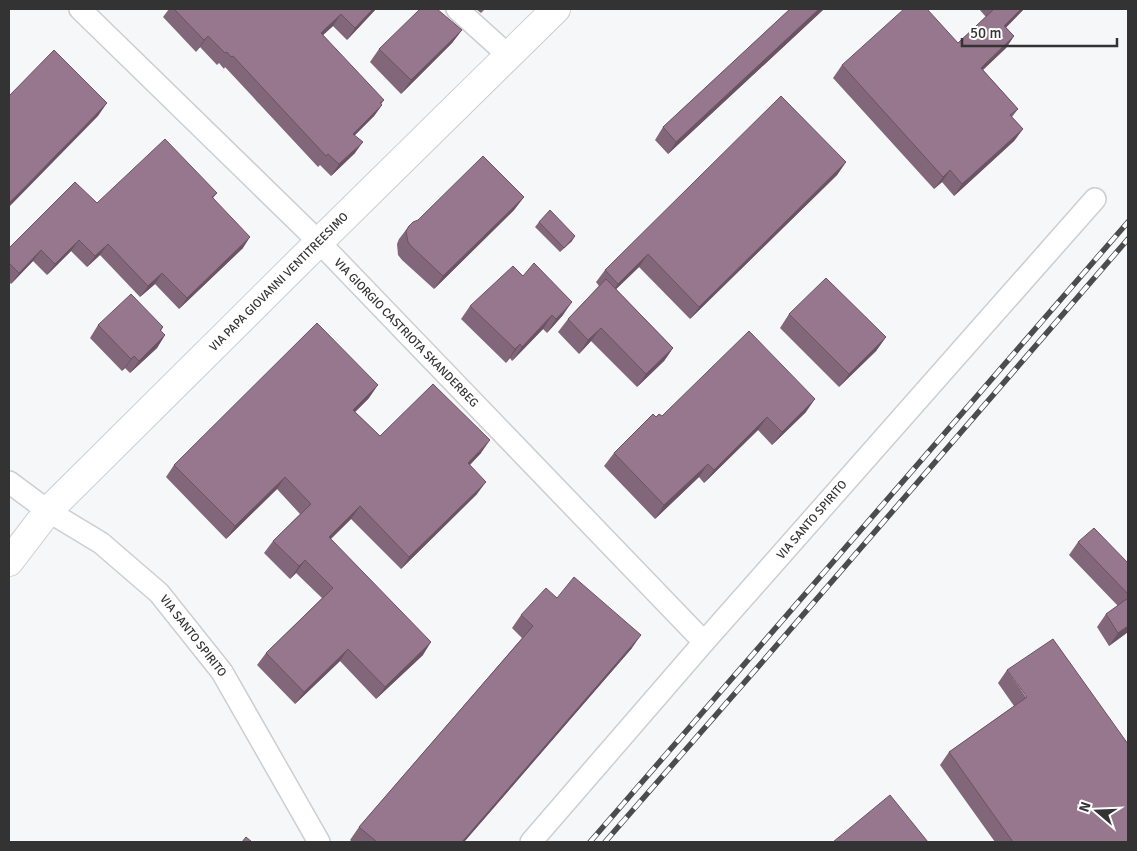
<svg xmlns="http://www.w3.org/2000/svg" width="1137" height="851" viewBox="0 0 1137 851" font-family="Signika,sans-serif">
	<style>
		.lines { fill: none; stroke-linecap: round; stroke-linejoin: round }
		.street-casing { stroke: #cdcecf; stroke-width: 24 }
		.secondary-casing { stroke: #cdcecf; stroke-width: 30 }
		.street { stroke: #fff; stroke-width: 21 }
		.secondary { stroke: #fff; stroke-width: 28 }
		.rail-casing { stroke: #4c4c4c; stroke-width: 5.5 }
		.rail { stroke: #fff; stroke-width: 4; stroke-dasharray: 11; stroke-linecap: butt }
		.wall { fill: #826679 }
		.shaded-wall { fill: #6a5363 }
		.building { fill: #97778d; stroke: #6a5363 }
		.labels { text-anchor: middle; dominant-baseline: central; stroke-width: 5; stroke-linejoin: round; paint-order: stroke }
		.street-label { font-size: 12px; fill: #333; stroke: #fff }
	</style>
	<rect width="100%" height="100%" fill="#f6f7f8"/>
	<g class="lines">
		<!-- street casing -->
		<g class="street-casing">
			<path id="street" d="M 80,9 L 319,242 L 704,642
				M 457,9 L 508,55
				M 9,482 L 48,511 L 101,543 L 159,593 L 222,672 L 319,842
				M 531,842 L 704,642 L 1095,199"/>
		</g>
		<!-- secondary casing -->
		<g class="secondary-casing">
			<path id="secondary" d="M 9,562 L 48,511 L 319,242 L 556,9"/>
		</g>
		<!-- street -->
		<use href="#street" class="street"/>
		<!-- secondary -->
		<use href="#secondary" class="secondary"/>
		<!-- rail casing -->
		<g class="rail-casing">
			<path id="rail" d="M 590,842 L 1128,222
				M 605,842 L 764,660 L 1128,239"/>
		</g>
		<!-- rail -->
		<use href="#rail" class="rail"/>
	</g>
	<!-- wall -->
	<path class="wall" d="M 169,9 L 376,9 L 347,40 L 333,26 L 323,35 L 382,105 L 374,116 L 355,135 L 355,153 L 331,176 L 320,165 L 318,167 L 225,67 L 224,69 L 219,63 L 217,65 L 200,47 L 196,52 L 163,17 Z
		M 476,9 L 485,9 L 481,13 Z
		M 790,9 L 824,9 L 668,154 L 655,140 L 663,127 Z
		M 979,9 L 1024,9 L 1006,27 L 1014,36 L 1006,48 L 983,70 L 1018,109 L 1012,117 L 1023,129 L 1014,141 L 954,196 L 942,182 L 934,189 L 833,78 L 842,65 L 958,43 L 986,17 Z
		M 462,30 L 452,43 L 401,94 L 370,62 L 379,49 Z
		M 846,162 L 837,175 L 690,319 L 639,267 L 616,289 L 673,348 L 664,361 L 637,387 L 591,341 L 579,354 L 558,332 L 568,319 L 599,286 L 596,282 L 605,270 Z
		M 217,193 L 213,198 L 243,248 L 179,309 L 155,284 L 140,297 L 100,255 L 87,267 L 71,251 L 47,275 L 33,261 L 11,284 L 9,282 L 9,248 L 97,203 Z
		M 524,197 L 514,210 L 434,289 L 402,260 L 398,255 L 397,244 L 399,239 L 409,226 Z
		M 539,222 L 572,241 L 560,252 L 535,227 Z
		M 523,276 L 563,315 L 547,333 L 543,329 L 512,361 L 510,358 L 506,363 L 461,319 L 470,306 Z
		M 789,314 L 886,337 L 876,351 L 839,387 L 780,328 Z
		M 98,325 L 163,327 L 161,331 L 165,335 L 157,348 L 130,373 L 125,368 L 122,371 L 90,338 Z
		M 369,398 L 355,412 L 380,436 L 481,453 L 470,465 L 477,494 L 401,569 L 351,519 L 331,539 L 423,655 L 376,699 L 340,661 L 295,704 L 257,665 L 266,653 L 322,598 L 296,573 L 290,579 L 264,553 L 273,541 L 300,514 L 277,489 L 226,539 L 166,477 L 174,465 Z
		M 806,412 L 772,445 L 758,430 L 704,483 L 699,477 L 655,519 L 604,466 L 614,453 L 656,417 L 662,416 Z
		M 1078,542 L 1128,563 L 1128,632 L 1109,646 L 1097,627 L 1106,614 L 1118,606 L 1069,555 Z
		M 557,598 L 632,648 L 464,842 L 352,842 L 350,840 L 359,827 L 522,638 L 512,628 L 521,615 Z
		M 1007,670 L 1128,842 L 995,842 L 940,765 L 949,752 L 1014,706 L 998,683 Z"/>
	<!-- shaded-wall -->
	<path class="shaded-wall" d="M 373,9 L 376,9 L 347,40 L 355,28 Z
		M 819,9 L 824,9 L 668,154 L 676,142 Z
		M 1021,9 L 1024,9 L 996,38 L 1004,26 Z
		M 341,14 L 333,26 L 313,44 L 321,33 Z
		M 462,30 L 452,43 L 401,94 L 411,80 Z
		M 208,36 L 200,47 L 196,52 L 204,40 Z
		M 1014,36 L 1006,48 L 972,80 L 981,68 Z
		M 384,100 L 377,110 L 382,105 L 374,116 L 345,145 L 353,134 L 380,103 Z
		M 107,103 L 98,116 L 9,207 L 9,203 Z
		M 1023,129 L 1014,141 L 954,196 L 962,184 Z
		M 363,142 L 355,153 L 331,176 L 339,164 Z
		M 846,162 L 837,175 L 690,319 L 699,307 Z
		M 950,170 L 942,182 L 934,189 L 943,177 Z
		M 524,197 L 514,210 L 434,289 L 443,276 Z
		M 575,236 L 572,241 L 560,252 L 564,248 Z
		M 250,237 L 243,248 L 179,309 L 187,298 Z
		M 79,240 L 71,251 L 47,275 L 55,264 Z
		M 108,244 L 100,255 L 87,267 L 95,256 Z
		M 41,250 L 33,261 L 11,284 L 19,273 Z
		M 648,254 L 639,267 L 609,296 L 618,284 Z
		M 162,273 L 155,284 L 140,297 L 148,286 Z
		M 572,302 L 563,315 L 547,333 L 556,319 Z
		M 552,315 L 543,329 L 512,361 L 522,347 Z
		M 601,328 L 591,341 L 579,354 L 588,340 Z
		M 165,335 L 157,348 L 130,373 L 139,361 Z
		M 886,337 L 876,351 L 839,387 L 849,374 Z
		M 520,344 L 510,358 L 506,363 L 515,349 Z
		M 673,348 L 664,361 L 637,387 L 646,374 Z
		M 134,356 L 125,368 L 122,371 L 131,359 Z
		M 378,385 L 369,398 L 344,423 L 353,410 Z
		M 815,399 L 806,412 L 772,445 L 782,432 Z
		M 767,417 L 758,430 L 704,483 L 714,470 Z
		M 490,440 L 481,453 L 459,476 L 468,463 Z
		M 708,464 L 699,477 L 655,519 L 664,505 Z
		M 285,477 L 277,489 L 226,539 L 235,526 Z
		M 486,482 L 477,494 L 401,569 L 409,557 Z
		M 360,506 L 351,519 L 320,549 L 329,537 Z
		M 305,560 L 296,573 L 290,579 L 299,566 Z
		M 1128,626 L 1128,632 L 1109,646 L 1118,633 Z
		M 641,635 L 632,648 L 464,842 L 462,842 Z
		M 431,642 L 423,655 L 376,699 L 385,687 Z
		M 348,649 L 340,661 L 295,704 L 304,692 Z"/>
	<!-- building -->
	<path class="building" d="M 174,9 L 373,9 L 355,28 L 341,14 L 321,33 L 384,100 L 380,103 L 382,105 L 353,134 L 363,142 L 339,164 L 328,154 L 326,156 L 233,56 L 231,57 L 227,52 L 225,53 L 208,36 L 204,40 Z
		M 420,9 L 437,9 L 462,30 L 411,80 L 379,49 Z
		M 790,9 L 819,9 L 676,142 L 663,127 Z
		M 904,9 L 927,9 L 958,43 L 994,9 L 1021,9 L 1004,26 L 1014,36 L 981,68 L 1018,109 L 1010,115 L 1023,129 L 962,184 L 950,170 L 943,177 L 842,65 Z
		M 54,50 L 107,103 L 9,203 L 9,96 Z
		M 781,96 L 846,162 L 699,307 L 648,254 L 618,284 L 605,270 Z
		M 165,139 L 217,193 L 212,197 L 250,237 L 187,298 L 162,273 L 148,286 L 108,244 L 95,256 L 79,240 L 55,264 L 41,250 L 19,273 L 9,263 L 9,248 L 75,182 L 97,203 Z
		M 483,156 L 524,197 L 443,276 L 411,246 L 408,242 L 406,231 L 409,226 L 413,222 L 418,220 Z
		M 550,210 L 575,236 L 564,248 L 539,222 Z
		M 534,263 L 572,302 L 556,319 L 552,315 L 522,347 L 520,344 L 515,349 L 470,306 L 513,266 L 523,276 Z
		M 826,278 L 886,337 L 849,374 L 789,314 Z
		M 606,279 L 673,348 L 646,374 L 601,328 L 588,340 L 568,319 Z
		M 131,294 L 163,327 L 160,330 L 165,335 L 139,361 L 134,356 L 131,359 L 98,325 Z
		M 317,323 L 378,385 L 353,410 L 380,436 L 433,384 L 490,440 L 468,463 L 486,482 L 409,557 L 360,506 L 329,537 L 431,642 L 385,687 L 348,649 L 304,692 L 266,653 L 333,588 L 305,560 L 299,566 L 273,541 L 311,504 L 285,477 L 235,526 L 174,465 Z
		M 749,331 L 815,399 L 782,432 L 767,417 L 714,470 L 708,464 L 664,505 L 614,453 L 653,414 L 656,417 L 659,414 L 662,416 Z
		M 1094,528 L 1128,563 L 1128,594 L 1078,542 Z
		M 574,577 L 641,635 L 462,842 L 377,842 L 359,827 L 533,626 L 521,615 L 546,588 L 557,598 Z
		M 1128,598 L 1128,626 L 1118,633 L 1106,614 Z
		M 1053,639 L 1128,744 L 1128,842 L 1013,842 L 949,752 L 1027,697 L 1007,670 Z
		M 890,795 L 928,842 L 833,842 Z
		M 246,837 L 252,842 L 242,842 Z"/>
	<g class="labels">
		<!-- street labels -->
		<g class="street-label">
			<text transform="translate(279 282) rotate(-45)">VIA PAPA GIOVANNI VENTITREESIMO</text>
			<text transform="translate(406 333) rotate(46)">VIA GIORGIO CASTRIOTA SKANDERBEG</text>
			<text transform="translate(812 520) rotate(-49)">VIA SANTO SPIRITO</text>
			<text transform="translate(193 636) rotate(52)">VIA SANTO SPIRITO</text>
		</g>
	</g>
	<!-- border -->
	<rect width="1137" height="851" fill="none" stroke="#333333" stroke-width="20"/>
	<!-- north arrow -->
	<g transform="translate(1097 811) rotate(289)" stroke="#ffffff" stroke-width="4" paint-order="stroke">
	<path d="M0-4L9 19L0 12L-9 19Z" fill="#333333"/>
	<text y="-8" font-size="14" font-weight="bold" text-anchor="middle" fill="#333333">N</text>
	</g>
	<!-- scale -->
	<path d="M962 38v8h155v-8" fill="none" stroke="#333333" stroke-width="2.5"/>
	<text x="970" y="38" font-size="15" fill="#333333" stroke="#ffffff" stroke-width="4" paint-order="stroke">50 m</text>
</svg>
